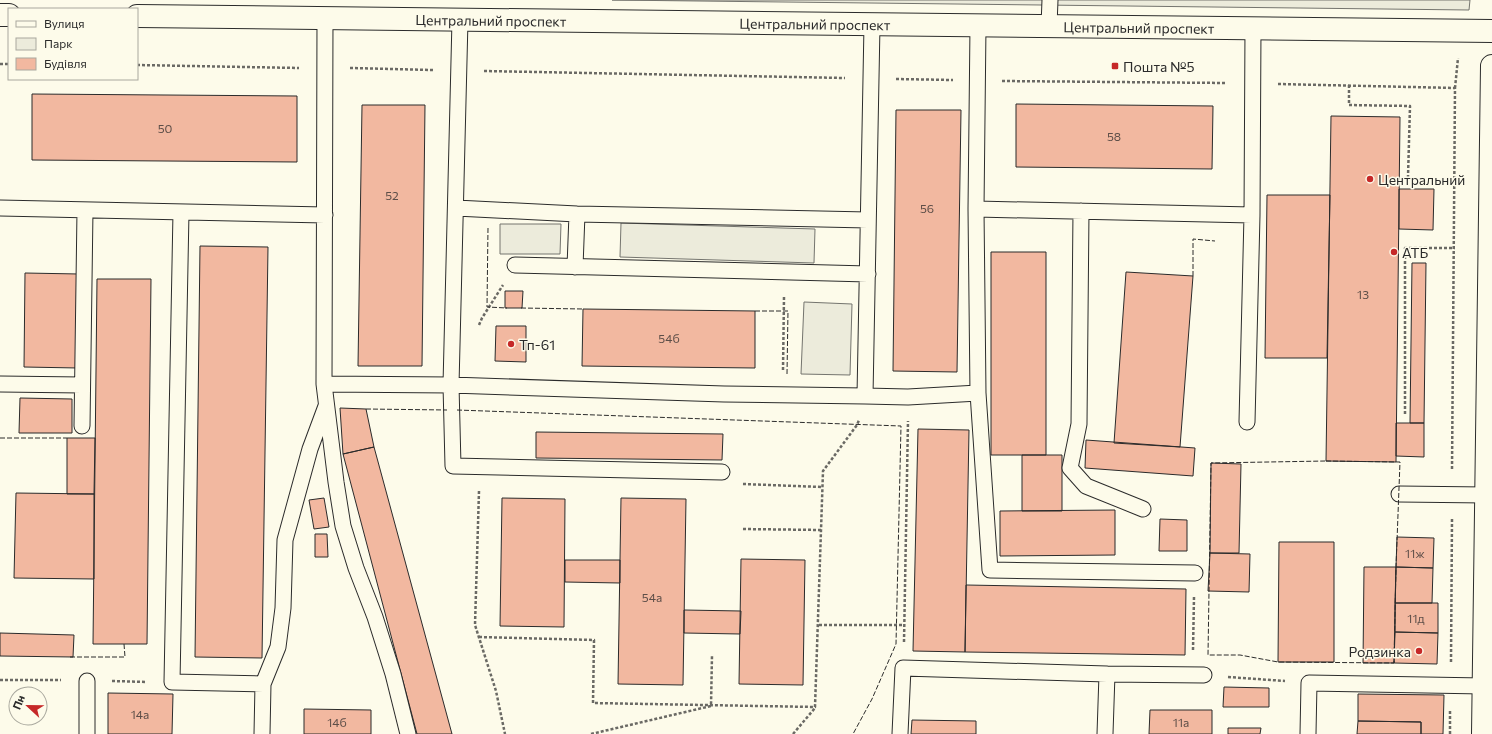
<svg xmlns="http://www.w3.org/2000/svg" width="1492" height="734" viewBox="0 0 1492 734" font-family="Commissioner,sans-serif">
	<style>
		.green { fill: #ecebdb; stroke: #74746e }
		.building { fill: #f2b8a0; stroke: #2b2b2b }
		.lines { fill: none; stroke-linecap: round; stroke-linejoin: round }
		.lane-casing { stroke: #2b2b2b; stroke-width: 17 }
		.secondary-casing { stroke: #2b2b2b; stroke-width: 24 }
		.path { stroke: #6a6964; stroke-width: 2.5; stroke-dasharray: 3 2; stroke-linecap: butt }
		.lane { stroke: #fdfbea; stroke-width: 15 }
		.secondary { stroke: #fdfbea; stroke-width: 22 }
		.fence { stroke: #2b2b2b; stroke-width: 1; stroke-dasharray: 5 2; stroke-linecap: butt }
		.poi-dot { fill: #c62828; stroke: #fdfbea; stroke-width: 1.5 }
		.labels { text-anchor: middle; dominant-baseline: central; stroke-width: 3; stroke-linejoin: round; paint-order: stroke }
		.number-label { font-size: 12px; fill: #5d4e48 }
		.street-label { font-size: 14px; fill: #2b2b2b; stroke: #fdfbea }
		.poi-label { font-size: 14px; fill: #2b2b2b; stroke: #fdfbea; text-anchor: start }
	</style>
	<rect width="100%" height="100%" fill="#fdfbea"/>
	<!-- green -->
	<path class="green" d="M 612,0 L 1470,0 L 1469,10 Z
		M 621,223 L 815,229 L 814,263 L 620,257 Z
		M 500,224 L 561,224 L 560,254 L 500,254 Z
		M 804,302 L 852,304 L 850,375 L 801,374 Z"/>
	<!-- building -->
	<path class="building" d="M 32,94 L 297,96 L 297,162 L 32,160 Z
		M 1016,104 L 1213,106 L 1212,169 L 1016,167 Z
		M 362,105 L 425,105 L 422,366 L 358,366 Z
		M 896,110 L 961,110 L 957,372 L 893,371 Z
		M 1331,116 L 1400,117 L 1396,462 L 1326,461 Z
		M 1399,189 L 1434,189 L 1433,230 L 1399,229 Z
		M 1267,195 L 1330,195 L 1327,358 L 1265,358 Z
		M 200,246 L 268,247 L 262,658 L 195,657 Z
		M 991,252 L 1046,252 L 1046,455 L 991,455 Z
		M 1412,263 L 1426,263 L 1424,423 L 1410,423 Z
		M 1126,272 L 1193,276 L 1180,447 L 1114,443 Z
		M 25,273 L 79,274 L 78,368 L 24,367 Z
		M 97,279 L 151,279 L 147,644 L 93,644 Z
		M 505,291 L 523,291 L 522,308 L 505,308 Z
		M 583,309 L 755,311 L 755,368 L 582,366 Z
		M 496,326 L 526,326 L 526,362 L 495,361 Z
		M 20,398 L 72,399 L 72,433 L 19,433 Z
		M 340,408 L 366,409 L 374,447 L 343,454 Z
		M 1396,423 L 1424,423 L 1424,457 L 1396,456 Z
		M 918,429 L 969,430 L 965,652 L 913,651 Z
		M 536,432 L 723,434 L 722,460 L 536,458 Z
		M 67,438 L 95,438 L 94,494 L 67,494 Z
		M 1086,440 L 1195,448 L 1193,476 L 1085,468 Z
		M 374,447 L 452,734 L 417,734 L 343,454 Z
		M 1022,455 L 1062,455 L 1062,511 L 1022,511 Z
		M 1211,463 L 1241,464 L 1239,553 L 1210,553 Z
		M 16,493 L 94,494 L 94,579 L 14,578 Z
		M 324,498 L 329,527 L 314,529 L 309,500 Z
		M 502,498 L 565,499 L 564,627 L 500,626 Z
		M 621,498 L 686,499 L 683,685 L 618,684 Z
		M 1115,510 L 1115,555 L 1000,556 L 1000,511 Z
		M 1160,519 L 1187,520 L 1187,551 L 1159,551 Z
		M 315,534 L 327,534 L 328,557 L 315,557 Z
		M 1397,537 L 1434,538 L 1433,568 L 1396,567 Z
		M 1279,542 L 1334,542 L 1334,662 L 1278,662 Z
		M 1210,553 L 1250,554 L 1249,592 L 1208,591 Z
		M 741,559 L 805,560 L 803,685 L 739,684 Z
		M 565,560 L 620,560 L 620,583 L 565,582 Z
		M 1364,567 L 1396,567 L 1394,663 L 1363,663 Z
		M 1396,567 L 1433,568 L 1432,603 L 1395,603 Z
		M 966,585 L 1186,589 L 1185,655 L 965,652 Z
		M 1395,603 L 1438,603 L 1438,633 L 1395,632 Z
		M 684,610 L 741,611 L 740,634 L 684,633 Z
		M 1395,632 L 1438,633 L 1437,664 L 1394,663 Z
		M 0,633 L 74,635 L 73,657 L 0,656 Z
		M 1224,687 L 1269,688 L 1269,707 L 1223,707 Z
		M 108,693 L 173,694 L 172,734 L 108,734 Z
		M 1358,694 L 1444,695 L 1443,734 L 1421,734 L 1421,722 L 1358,721 Z
		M 304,709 L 371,710 L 371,734 L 304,734 Z
		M 1150,710 L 1212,710 L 1212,734 L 1149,734 Z
		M 912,720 L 976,721 L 976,734 L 911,734 Z
		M 1358,721 L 1421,722 L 1421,734 L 1357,734 Z
		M 1228,728 L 1261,728 L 1260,734 L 1228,734 Z"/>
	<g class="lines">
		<!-- lane casing -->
		<g class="lane-casing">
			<path id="lane" d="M 325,18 L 324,384 L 336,482 L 343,526 L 356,568 L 375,617 L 393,674 L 408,734
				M 460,20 L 451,385 L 724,394 L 865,396 L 872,25
				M 978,26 L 976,209 L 1252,215 L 1253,28
				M 1049,26 L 1050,0
				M 0,208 L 325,215
				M 456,208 L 577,214 L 868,220
				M 1081,211 L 1079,424 L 1070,468 L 1086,486 L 1143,509
				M 181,212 L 172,682 L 263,684
				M 515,265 L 868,274
				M 575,267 L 577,214
				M 0,384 L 82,385
				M 324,384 L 451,385 L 453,466 L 722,472
				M 978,393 L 990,570 L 1195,573
				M 865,396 L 908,397 L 978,393 L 976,209
				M 1247,422 L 1252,215
				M 82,426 L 85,210
				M 1399,494 L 1486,495
				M 87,734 L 87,681
				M 262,734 L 263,684 L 278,647 L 283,608 L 285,540 L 310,449 L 326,406
				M 900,734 L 903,668 L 1107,674 L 1204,675
				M 1105,734 L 1107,674
				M 1308,734 L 1309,683 L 1484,686"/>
		</g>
		<!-- secondary casing -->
		<g class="secondary-casing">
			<g id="secondary">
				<path d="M 0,15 L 9,15"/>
				<path id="s1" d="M 137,16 L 1492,31"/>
				<path d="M 1483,734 L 1492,66"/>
			</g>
		</g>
		<!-- path -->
		<path class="path" d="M 0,64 L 9,64
			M 137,65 L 299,68
			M 350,68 L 433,70
			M 484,71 L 845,78
			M 896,79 L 953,80
			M 1002,81 L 1227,83
			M 1278,84 L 1455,88 L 1452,470
			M 1349,85 L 1349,105 L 1410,106 L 1408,177
			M 1455,88 L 1458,58
			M 479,325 L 482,318 L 503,285
			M 783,370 L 784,297
			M 1405,414 L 1405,248 L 1455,248
			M 743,484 L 822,487
			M 479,491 L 475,625 L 496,691 L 505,734
			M 743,529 L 821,530
			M 819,625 L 904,625
			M 479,637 L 594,640 L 593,703 L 815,707 L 823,471 L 857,425 L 859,420
			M 904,642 L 908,421
			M 1193,650 L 1194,597
			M 1451,662 L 1452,519
			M 1228,677 L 1285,681
			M 0,680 L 61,680
			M 112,681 L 147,682
			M 591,734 L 711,706 L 712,655
			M 793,734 L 815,708
			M 1450,734 L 1450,711"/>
		<!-- lane -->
		<use href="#lane" class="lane"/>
		<!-- secondary -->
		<use href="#secondary" class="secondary"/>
		<!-- fence -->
		<path class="fence" d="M 488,228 L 487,307 L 507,308
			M 1193,276 L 1193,239 L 1215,241
			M 521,308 L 583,309
			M 755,311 L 788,311 L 787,374
			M 366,409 L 447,410
			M 457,410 L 901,426 L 896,644 L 872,699 L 853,734
			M 0,438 L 67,438
			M 1326,461 L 1400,462 L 1396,567 L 1394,663 L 1278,662 L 1240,655 L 1208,655 L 1211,463 Z
			M 70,657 L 125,657 L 124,644"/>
	</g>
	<!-- markers -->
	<g class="poi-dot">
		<rect x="1111" y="62" width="8" height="8" rx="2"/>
		<circle cx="1370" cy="179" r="4"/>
		<circle cx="1394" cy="252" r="4"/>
		<circle cx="511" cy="344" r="4"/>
		<circle cx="1419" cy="651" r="4"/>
	</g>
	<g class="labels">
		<!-- number labels -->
		<g class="number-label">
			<text x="165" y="128">50</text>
			<text x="1114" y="136">58</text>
			<text x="392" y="195">52</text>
			<text x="927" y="208">56</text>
			<text x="1363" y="294">13</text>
			<text x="669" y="338">54б</text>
			<text x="1415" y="553">11ж</text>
			<text x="652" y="597">54а</text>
			<text x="1416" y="618">11д</text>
			<text x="140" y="714">14а</text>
			<text x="337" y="722">14б</text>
			<text x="1181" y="722">11а</text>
		</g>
		<!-- street labels -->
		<g class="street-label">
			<text stroke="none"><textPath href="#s1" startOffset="354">Центральний проспект</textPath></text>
			<text stroke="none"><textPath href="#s1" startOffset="678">Центральний проспект</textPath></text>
			<text stroke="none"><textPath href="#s1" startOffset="1002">Центральний проспект</textPath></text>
		</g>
		<!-- poi labels -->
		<g class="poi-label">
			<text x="1123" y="66">Пошта №5</text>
			<text x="1378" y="179">Центральний</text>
			<text x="1402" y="252">АТБ</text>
			<text x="519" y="344">Тп-61</text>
			<text x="1411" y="651" text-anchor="end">Родзинка</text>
		</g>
	</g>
	<!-- legend -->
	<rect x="8" y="8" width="130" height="72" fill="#fdfbea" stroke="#a9a89e"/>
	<rect x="16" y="21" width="20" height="6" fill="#fdfbea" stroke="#a9a89e"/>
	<text x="44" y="28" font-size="12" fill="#2b2b2b">Вулиця</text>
	<rect x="16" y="38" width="20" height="12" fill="#ecebdb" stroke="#a9a89e"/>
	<text x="44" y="48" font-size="12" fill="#2b2b2b">Парк</text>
	<rect x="16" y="58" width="20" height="12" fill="#f2b8a0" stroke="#a9a89e"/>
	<text x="44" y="68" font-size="12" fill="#2b2b2b">Будівля</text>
	<!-- north arrow -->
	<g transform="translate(28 706) rotate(292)"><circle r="19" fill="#fdfbea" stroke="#a9a89e"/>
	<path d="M0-3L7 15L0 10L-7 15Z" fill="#c62828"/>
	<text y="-6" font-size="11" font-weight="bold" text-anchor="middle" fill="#2b2b2b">Пн</text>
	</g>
</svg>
